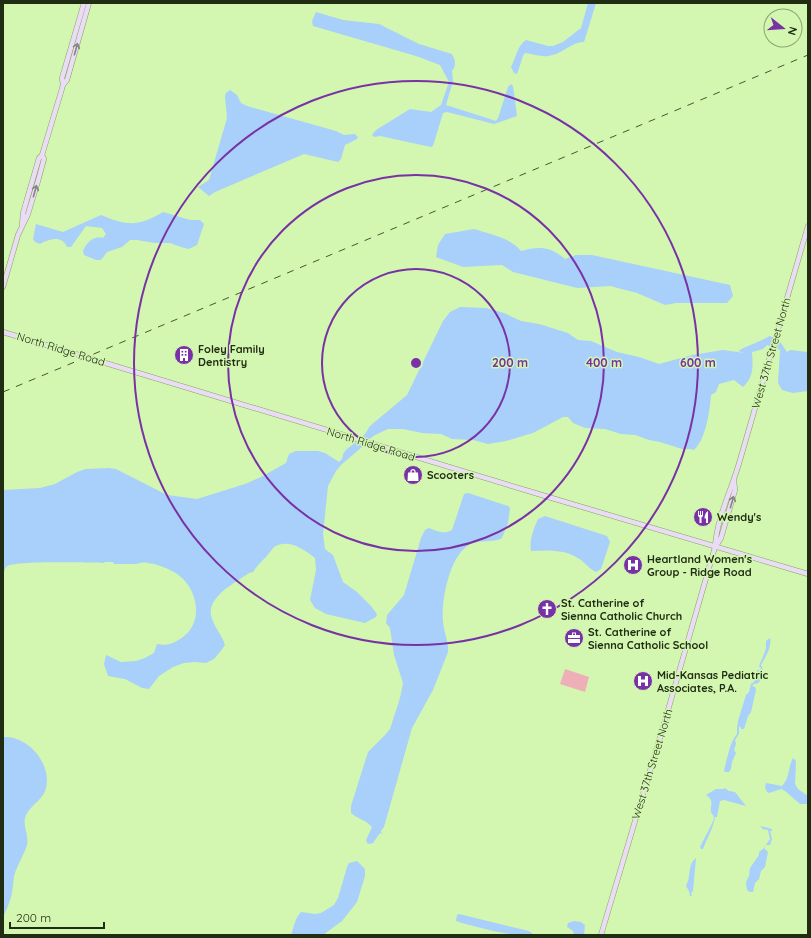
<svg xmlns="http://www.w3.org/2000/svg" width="811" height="938" viewBox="0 0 811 938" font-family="Quicksand,sans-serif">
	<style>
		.green { fill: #efafb8 }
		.water { fill: #a8d0fa }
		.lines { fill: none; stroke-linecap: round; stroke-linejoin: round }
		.secondary-casing { stroke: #83a362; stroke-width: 5.5 }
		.secondary { stroke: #ebdcf6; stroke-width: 4.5 }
		.rail { stroke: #455733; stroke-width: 1; stroke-dasharray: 7 7; stroke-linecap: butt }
		.oneway { stroke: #868484 }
		.ring { fill: none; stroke: #7932a5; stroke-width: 2 }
		.labels { text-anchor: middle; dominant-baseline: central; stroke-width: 3; stroke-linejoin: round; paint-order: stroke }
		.street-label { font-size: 11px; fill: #202d12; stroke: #d3f6b1 }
		.poi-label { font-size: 11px; font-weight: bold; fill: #202d12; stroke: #d3f6b1; text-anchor: start }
		.centre { fill: #7932a5; stroke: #d3f6b1; stroke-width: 2 }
		.ring-label { font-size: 12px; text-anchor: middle; font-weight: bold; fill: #7932a5; stroke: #d3f6b1; stroke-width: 3; stroke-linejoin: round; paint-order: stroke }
	</style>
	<rect width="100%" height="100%" fill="#d3f6b1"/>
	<!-- green -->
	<path class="green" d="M 565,669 L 589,677 L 585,692 L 560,684 Z"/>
	<!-- water -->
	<path class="water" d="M 588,3 L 596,3 L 584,42 C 571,42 561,55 548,56 C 540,57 533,54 525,53 L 523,56 L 517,74 L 514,73 L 511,67 C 516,58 517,46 526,40 L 548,46 L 553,46 L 563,42 L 581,28 Z
		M 316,12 L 343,20 L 379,24 L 419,44 L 452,54 C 455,60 457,65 452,71 L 453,81 L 446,105 L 496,121 L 498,118 L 508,87 L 511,84 L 513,86 L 517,116 L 494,124 L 447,112 L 443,113 L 433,146 L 431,147 L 380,136 L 374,137 L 372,135 L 376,130 L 410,109 L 431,112 L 441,105 L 449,82 L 440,65 L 416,56 L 313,26 L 312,21 Z
		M 230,90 L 237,95 L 241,103 L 247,106 L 336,131 L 344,135 L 355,134 L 358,137 L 357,139 L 345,145 L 341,159 L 338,162 L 304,154 L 215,192 L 209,196 L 198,187 L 209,180 L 227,118 L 225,96 L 226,93 Z
		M 163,212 L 190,220 L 200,220 L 204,224 L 197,245 L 189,249 L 181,247 L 170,243 L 155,243 L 137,240 L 130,240 L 122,247 L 107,252 L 101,260 L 96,260 L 84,255 L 83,251 C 87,242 93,236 103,238 L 106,234 L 102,228 L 86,226 L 71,247 L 67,247 C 62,235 49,239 40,244 L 35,242 L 33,239 L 36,224 L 63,232 L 101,215 C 127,226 138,227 163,212 Z
		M 474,229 C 490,234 511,238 521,251 C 539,246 550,246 565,259 L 576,255 L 592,255 L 730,285 L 733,296 L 727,303 L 676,303 L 665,305 L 637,293 L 610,286 L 577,288 L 513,272 L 502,265 L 463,267 L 436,257 L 438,245 L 445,234 Z
		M 460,307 L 486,308 L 504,313 L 521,321 L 539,324 L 568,333 L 578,340 L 591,341 L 617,352 L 639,357 L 659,364 L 692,355 L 723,350 L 745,353 L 738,351 C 749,345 759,342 770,336 L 781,343 L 787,352 L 790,350 L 808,352 L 808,391 L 793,393 L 782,390 L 778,383 L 780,350 L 767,345 L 763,349 L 752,352 C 753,365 754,377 743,387 L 734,380 L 719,384 L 716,392 L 711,395 C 710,410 706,439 694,450 L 689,449 L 682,449 L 660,442 L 649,440 L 635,435 L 621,434 L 605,429 L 585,428 L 573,423 L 568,417 L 563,417 L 533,433 L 506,441 L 488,444 L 473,440 L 452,439 L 441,434 L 422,433 L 403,429 L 388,429 L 375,435 L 368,440 L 362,447 L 341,465 L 336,471 L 328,486 L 323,534 L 325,549 L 333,555 L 343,582 L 357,592 L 371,606 L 377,614 L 376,617 L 365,623 L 326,614 L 315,608 L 310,600 L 316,570 L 315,558 C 304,549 288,538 274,547 C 271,550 269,554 266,557 C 261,562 257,566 253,572 L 249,573 C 235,583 204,598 212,619 C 215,628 222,635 225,645 L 220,652 L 214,659 L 206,663 L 195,662 L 184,663 L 173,667 L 159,676 L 149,689 L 142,688 L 125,679 L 108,676 L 104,664 L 106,655 L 121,662 L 136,661 L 145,658 L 154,653 L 157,644 C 166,646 173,644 180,639 C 207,623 197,583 172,571 C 165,567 156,564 148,563 C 144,562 140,563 136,564 C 129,564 121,564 114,564 L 113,562 L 105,562 L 104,563 C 91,563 12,560 6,567 C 3,572 4,577 3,582 L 3,490 L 40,488 L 55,484 L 77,472 L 86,469 L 109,468 L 116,469 L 167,495 L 197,499 L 245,484 L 261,477 L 286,463 L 289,454 L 296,451 L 318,451 L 325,453 L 339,462 L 342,459 L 343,454 L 346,450 L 365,434 L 370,426 L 407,395 L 443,321 L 450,312 Z
		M 468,493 L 508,506 L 510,508 L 508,523 L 502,538 C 491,544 476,538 466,547 C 449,560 441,601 443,622 C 444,633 449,642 448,652 L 433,690 L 412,728 L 384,827 L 381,831 L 382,834 L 380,833 L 373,843 L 369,844 L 367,843 L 366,840 L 372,827 C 366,820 358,819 351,813 L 351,806 L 368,752 L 385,735 L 390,729 L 400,698 L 403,683 L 394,655 L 390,628 L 386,623 L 387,615 L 404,595 L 421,538 L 425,530 L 429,528 C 437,531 444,535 452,530 L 464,494 Z
		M 545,516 L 607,536 L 610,542 L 601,569 L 596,572 C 590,569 586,564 581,560 C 566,549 548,550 531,551 C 529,540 534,528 538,519 Z
		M 770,638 C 772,647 765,658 761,665 C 764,670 763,678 758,683 L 754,684 L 752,686 L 755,687 L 756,690 L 751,712 L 748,716 L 744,729 L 741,729 L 740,726 L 739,727 L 739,734 L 735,740 L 736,744 L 734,750 L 736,753 L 732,762 L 731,769 L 729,772 L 725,772 L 724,770 C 727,760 730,741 737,734 L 737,729 L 738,721 L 746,695 L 749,692 L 751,684 L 754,682 L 757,670 L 762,670 L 759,666 C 762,659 764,655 766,648 L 766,641 Z
		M 3,737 C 28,735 52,764 46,788 C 43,801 29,805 25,818 C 23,827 29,835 27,845 C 24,855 17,865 14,876 C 13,883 13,890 11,897 C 9,904 6,911 3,917 Z
		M 793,758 L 796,761 L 795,784 L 798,789 L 808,796 L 808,802 L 807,804 L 800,804 L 785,791 L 781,789 L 769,793 L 767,792 L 765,787 L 766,783 L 782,786 C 790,778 788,767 793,758 Z
		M 725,788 L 729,791 L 735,792 L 746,806 L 724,800 L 720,801 L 717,817 L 715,817 C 713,829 707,838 703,849 L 701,849 L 700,847 C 702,843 714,821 714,818 C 714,816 712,814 711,812 C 710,803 715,802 706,795 L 716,789 L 723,789 Z
		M 760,826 L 772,829 L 772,831 L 770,831 L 772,839 L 770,845 L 766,845 L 764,848 L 768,852 L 765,867 L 761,871 L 759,879 L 755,883 L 753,892 L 750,892 L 747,890 L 746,882 L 749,876 L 750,868 L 759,855 L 759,852 L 763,849 L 770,839 L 768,830 L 763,829 Z
		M 696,858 L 693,891 L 691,893 L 692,896 L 690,896 L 689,891 L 686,886 C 687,883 689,879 689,876 C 690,870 690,862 696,858 Z
		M 357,861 L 365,869 L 365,876 L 357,902 L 342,921 L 323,935 L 291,935 C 294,927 295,918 301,912 L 315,914 L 321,913 L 334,905 L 338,898 L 347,867 L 349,863 Z
		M 459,914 L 529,931 L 533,934 C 513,938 476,927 456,921 L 457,915 Z
		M 574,921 L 581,922 L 585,925 L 584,935 L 574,935 L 573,931 L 567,927 L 568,923 Z"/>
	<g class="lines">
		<!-- secondary casing -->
		<g class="secondary-casing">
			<path id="secondary" d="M 63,85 L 67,80 L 89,3
				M 22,226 L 23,213 L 39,158 L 42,155 L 61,92 L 63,85 L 62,78 L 84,3
				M 3,287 L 18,235 L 28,214 L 38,181 L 44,159 L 42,155
				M 3,332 L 545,496 L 808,574
				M 716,546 L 721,538 L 735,490 L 734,481
				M 601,935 L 664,724 L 715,547 C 717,517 732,489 740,460 L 808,226"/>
		</g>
		<!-- secondary -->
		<use href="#secondary" class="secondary"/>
		<!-- rail -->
		<path class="rail" d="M 3,392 L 808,55"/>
	</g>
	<!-- one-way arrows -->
	<defs><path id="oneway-shaft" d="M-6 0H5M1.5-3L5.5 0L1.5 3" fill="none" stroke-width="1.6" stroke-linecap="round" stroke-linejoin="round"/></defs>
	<g class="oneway">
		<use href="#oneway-shaft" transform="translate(76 49) rotate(-74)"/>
		<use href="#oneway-shaft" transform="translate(35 191) rotate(-74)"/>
		<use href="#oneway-shaft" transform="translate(732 502) rotate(-74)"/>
	</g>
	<!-- distance rings -->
	<g class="ring">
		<circle cx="416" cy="363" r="94"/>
		<circle cx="416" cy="363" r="188"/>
		<circle cx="416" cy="363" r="282"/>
	</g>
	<!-- icons -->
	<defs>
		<g id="building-disc" transform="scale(1)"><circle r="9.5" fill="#7932a5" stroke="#d3f6b1"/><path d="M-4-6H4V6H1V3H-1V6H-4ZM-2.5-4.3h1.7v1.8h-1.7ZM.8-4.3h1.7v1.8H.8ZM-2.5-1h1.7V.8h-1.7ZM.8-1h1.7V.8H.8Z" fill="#fff"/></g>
		<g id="shop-disc" transform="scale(1)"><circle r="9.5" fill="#7932a5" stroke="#d3f6b1"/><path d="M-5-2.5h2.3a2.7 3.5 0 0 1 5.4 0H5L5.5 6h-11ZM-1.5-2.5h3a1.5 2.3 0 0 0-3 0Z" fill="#fff"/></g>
		<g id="restaurant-disc" transform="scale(1)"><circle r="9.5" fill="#7932a5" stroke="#d3f6b1"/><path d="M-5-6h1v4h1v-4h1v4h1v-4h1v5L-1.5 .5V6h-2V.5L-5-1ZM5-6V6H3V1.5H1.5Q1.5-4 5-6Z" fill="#fff"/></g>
		<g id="hospital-disc" transform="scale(1)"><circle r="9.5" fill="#7932a5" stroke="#d3f6b1"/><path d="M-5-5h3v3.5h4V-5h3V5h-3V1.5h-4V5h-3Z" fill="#fff"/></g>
		<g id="church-disc" transform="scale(1)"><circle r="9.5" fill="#7932a5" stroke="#d3f6b1"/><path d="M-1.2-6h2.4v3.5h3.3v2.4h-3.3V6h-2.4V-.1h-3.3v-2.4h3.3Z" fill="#fff"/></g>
		<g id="office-disc" transform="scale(1)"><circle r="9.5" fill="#7932a5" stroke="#d3f6b1"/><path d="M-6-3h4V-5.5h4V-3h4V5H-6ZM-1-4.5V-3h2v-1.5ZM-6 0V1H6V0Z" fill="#fff"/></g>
	</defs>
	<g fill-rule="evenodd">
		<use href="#building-disc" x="184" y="355"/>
		<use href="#shop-disc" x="413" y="475"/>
		<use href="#restaurant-disc" x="703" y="517"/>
		<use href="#hospital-disc" x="633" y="565"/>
		<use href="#church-disc" x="547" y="609"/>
		<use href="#office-disc" x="574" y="638"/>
		<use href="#hospital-disc" x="643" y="681"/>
	</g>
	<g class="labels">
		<!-- street labels -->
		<g class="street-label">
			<text transform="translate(61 349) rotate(17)">North Ridge Road</text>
			<text transform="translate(771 353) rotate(-74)">West 37th Street North</text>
			<text transform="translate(371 444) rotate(17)">North Ridge Road</text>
			<text transform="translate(652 764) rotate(-73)">West 37th Street North</text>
		</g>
		<!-- poi labels -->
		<g class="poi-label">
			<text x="198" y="349">Foley Family<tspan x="198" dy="13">Dentistry</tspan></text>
			<text x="427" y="475">Scooters</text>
			<text x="717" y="517">Wendy's</text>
			<text x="647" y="559">Heartland Women's<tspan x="647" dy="13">Group - Ridge Road</tspan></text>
			<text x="561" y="603">St. Catherine of<tspan x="561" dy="13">Sienna Catholic Church</tspan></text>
			<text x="588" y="632">St. Catherine of<tspan x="588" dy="13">Sienna Catholic School</tspan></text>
			<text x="657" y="675">Mid-Kansas Pediatric<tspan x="657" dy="13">Associates, P.A.</tspan></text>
		</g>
	</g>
	<circle cx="416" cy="363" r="6" class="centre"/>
	<g class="ring-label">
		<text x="510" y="367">200 m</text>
		<text x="604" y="367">400 m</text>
		<text x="698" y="367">600 m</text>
	</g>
	<!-- border -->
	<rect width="811" height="938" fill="none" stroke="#202d12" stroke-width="8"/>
	<!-- north arrow -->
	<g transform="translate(783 28) rotate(107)"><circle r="19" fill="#d3f6b1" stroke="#8ba671"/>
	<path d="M0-3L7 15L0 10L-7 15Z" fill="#7932a5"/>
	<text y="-6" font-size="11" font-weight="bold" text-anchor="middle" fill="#202d12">N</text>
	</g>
	<!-- scale -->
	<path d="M10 922v6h94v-6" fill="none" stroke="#202d12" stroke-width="2"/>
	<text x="16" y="922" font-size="12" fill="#202d12" stroke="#d3f6b1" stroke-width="3" paint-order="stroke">200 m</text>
</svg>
